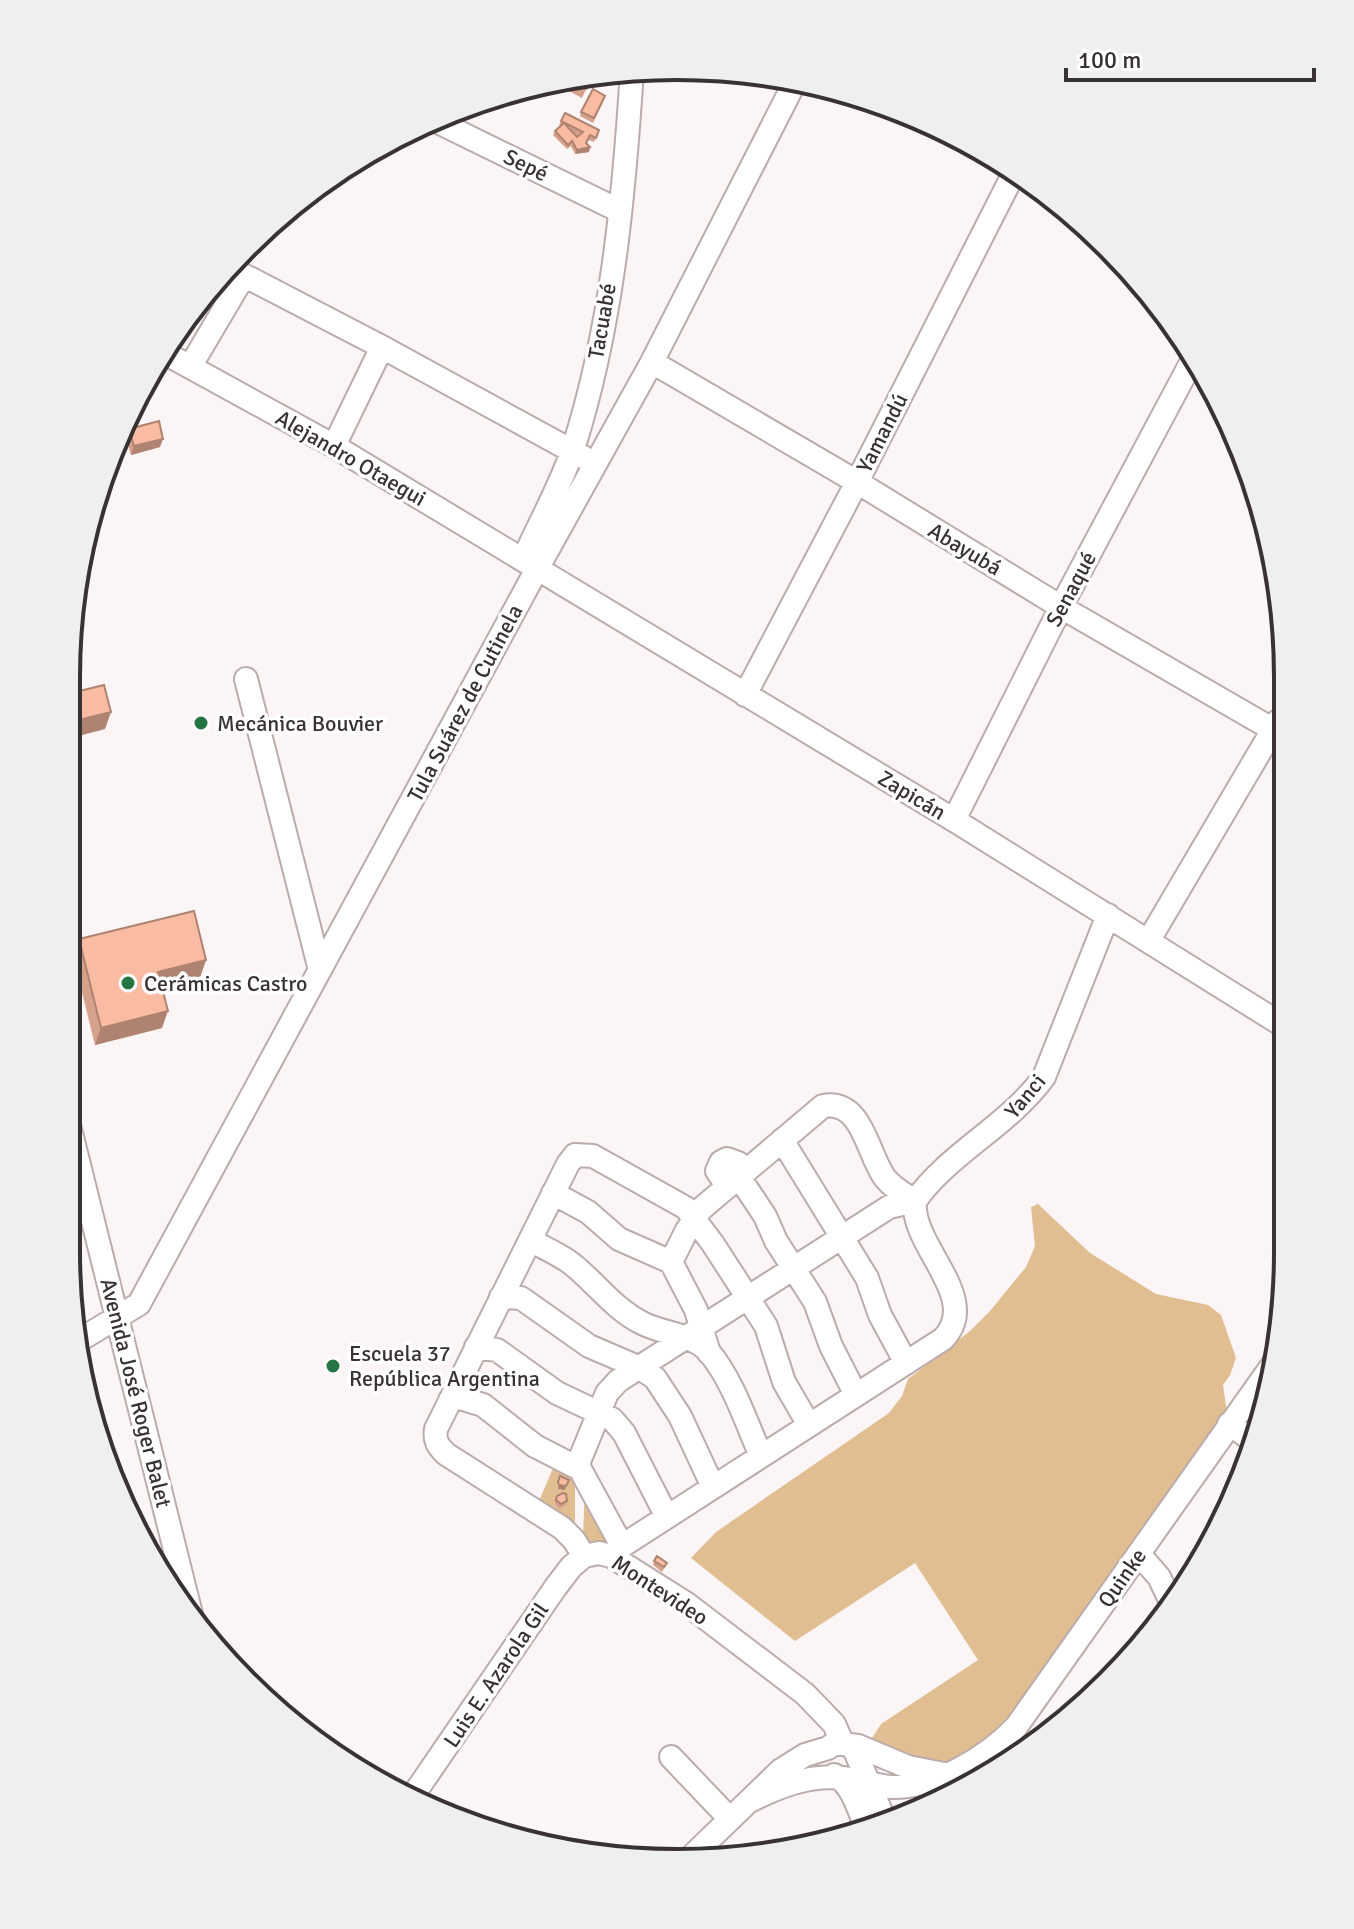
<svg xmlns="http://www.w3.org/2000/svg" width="1354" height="1929" viewBox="0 0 1354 1929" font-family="Signika,sans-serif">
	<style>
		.green { fill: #e1bd92 }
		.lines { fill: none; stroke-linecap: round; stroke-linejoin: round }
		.minor-casing { stroke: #bcabab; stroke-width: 26 }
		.minor { stroke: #fff; stroke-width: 22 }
		.wall { fill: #d6a18a }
		.shaded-wall { fill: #ae8371 }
		.building { fill: #f9bba1; stroke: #ae8371; stroke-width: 2 }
		.poi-dot { fill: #257444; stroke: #fff; stroke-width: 3 }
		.labels { text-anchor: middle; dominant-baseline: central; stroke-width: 7; stroke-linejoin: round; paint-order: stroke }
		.street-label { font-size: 22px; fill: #393232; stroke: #fff }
		.poi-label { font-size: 22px; fill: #393232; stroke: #fff; text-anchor: start }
		.rim { fill: none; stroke: #393232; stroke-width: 4 }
	</style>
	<rect width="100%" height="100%" fill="#fcf5f5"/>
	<!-- green -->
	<path class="green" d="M 1038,1204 L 1090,1253 L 1156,1294 L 1208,1305 L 1221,1315 L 1236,1358 L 1230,1375 L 1223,1385 L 1227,1413 L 1014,1716 L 988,1746 L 944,1765 L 925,1765 L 870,1741 L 881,1724 L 978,1660 L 915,1563 L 795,1641 L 691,1558 L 716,1532 L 889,1413 L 902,1396 L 908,1379 L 970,1331 L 990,1311 L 1026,1267 L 1035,1246 L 1031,1207 Z
		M 556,1461 L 575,1472 L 575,1532 L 537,1506 Z
		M 585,1486 L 610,1542 C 600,1545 592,1543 583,1537 Z"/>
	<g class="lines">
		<!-- minor casing -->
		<g class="minor-casing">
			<path id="minor" d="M 432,119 L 620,211
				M 228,267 L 382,347 L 583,457
				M 163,352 L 334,446 L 954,820 L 1284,1026
				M 652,362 L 857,482 L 1061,607 L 1279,733
				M 190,367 L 239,284 L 248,278
				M 334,446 L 382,347
				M 523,560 C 539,524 560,487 573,449 C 612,328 624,197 632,70
				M 246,679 L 320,970
				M 745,695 L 857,482 L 1016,169
				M 954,820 L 1061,607 L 1192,361
				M 1149,940 L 1278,721
				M 68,1121 L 192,1618
				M 782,1140 L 867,1278 L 880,1315 L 906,1363
				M 732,1182 L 724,1181 L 717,1171 L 721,1162 L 727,1159 L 738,1163 L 740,1169 L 739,1177 L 765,1216 L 776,1241 L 815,1302 L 831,1346 L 856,1395
				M 553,1193 L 588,1212 L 619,1239 L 671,1262
				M 915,1201 C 950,1152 1007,1127 1044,1077 L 1108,915
				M 530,1240 C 544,1248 559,1254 572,1264 C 597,1284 614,1309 642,1323 C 663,1334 693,1334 709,1352 C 733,1381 746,1422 761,1456
				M 501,1297 L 521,1298 L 589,1346 L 640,1368 L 655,1378 L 680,1416 L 713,1487
				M 78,1341 L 139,1304 L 537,569 L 652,362 L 797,78
				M 476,1347 L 497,1350 L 557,1393 L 612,1419 L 624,1433 L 667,1517
				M 709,1353 L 696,1310 L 671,1262 L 687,1230 L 701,1209 L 823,1106 C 863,1099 867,1154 885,1178 C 893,1188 904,1194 915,1201
				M 450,1400 L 460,1398 L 483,1405 L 535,1446 L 580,1469 L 622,1546
				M 1229,1424 L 1255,1442
				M 809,1425 L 784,1382 L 766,1326 L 713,1244 L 686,1208 L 593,1156 L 575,1155 L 568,1164 L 436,1429 C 434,1441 438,1446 446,1454 L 562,1528 L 574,1540 L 584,1556 L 599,1553 L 611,1556 L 687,1604 L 805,1694 L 834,1724 L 842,1742
				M 580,1459 L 607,1393 L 618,1381 L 889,1207 L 915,1201
				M 1139,1554 L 1159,1577 L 1173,1606
				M 611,1556 L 622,1546 L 943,1339 C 983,1298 910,1246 915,1201
				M 850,1745 L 855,1751 L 885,1821
				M 671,1757 L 730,1819
				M 834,1775 C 852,1783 859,1811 866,1827
				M 412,1797 L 555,1588 L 571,1567 L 584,1556
				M 748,1802 C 777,1787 809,1774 843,1778 C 859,1780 875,1786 891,1787 C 937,1788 986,1758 1016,1727 L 1278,1357
				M 693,1855 L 781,1770 L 805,1755 L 828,1748 L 835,1743 L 858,1746 L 908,1767 L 944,1774"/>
		</g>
		<!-- minor -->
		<use href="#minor" class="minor"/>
	</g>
	<!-- wall -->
	<path class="wall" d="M 593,74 L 582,98 L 556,84 L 558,78 Z
		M 604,100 L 593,123 L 580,116 L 581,112 Z
		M 565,113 L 599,130 L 594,142 L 589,140 L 586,144 L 590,147 L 589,152 L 575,154 L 571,146 L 567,149 L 553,135 L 555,131 L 561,126 L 559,125 Z
		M 129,429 L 160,447 L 131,455 L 126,437 Z
		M 79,939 L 206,960 L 200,977 L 162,986 L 162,1028 L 95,1045 L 73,956 Z
		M 555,1500 L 556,1500 L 567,1501 L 566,1505 L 559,1509 L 555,1504 Z
		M 654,1561 L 667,1563 L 662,1572 L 653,1565 Z"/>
	<!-- shaded-wall -->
	<path class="shaded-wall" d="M 590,147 L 589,152 L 575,154 L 577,150 Z
		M 163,439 L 160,447 L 131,455 L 134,446 Z
		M 111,712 L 105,729 L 75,737 L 75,721 Z
		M 206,960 L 200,977 L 152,989 L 158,972 Z
		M 168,1011 L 162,1028 L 95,1045 L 101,1028 Z
		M 559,1485 L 566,1486 L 565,1490 L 558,1489 Z"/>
	<!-- building -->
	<path class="building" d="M 593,74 L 586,89 L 562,77 Z
		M 593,89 L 605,96 L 594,118 L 581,112 Z
		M 565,113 L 599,130 L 596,138 L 590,135 L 586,143 L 590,147 L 577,150 L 572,141 L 568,145 L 555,131 L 564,123 L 577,137 L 583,132 L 561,121 Z
		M 159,421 L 163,439 L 134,446 L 129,429 Z
		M 104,685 L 111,712 L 75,721 L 75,692 Z
		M 194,911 L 206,960 L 158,972 L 168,1011 L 101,1028 L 79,939 Z
		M 560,1476 L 569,1480 L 566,1486 L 559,1485 L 558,1482 Z
		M 563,1493 L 566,1494 L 567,1501 L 561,1504 L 556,1500 L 557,1496 Z
		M 657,1556 L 667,1563 L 664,1567 L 654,1561 Z"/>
	<!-- markers -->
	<g class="poi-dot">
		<circle cx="201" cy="723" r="8"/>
		<circle cx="128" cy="983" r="8"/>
		<circle cx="333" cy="1366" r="8"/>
	</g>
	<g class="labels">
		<!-- street labels -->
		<g class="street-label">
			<text transform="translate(526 165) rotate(26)">Sepé</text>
			<text transform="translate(602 321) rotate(-80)">Tacuabé</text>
			<text transform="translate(882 433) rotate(-63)">Yamandú</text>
			<text transform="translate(351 458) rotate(30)">Alejandro Otaegui</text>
			<text transform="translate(965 549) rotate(31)">Abayubá</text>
			<text transform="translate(1071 589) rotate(-62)">Senaqué</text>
			<text transform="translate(465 703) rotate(-62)">Tula Suárez de Cutinela</text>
			<text transform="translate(912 795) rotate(31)">Zapicán</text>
			<text transform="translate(1025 1096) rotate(-50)">Yanci</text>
			<text transform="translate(136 1393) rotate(76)">Avenida José Roger Balet</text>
			<text transform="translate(1122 1578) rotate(-55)">Quinke</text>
			<text transform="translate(660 1590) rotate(33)">Montevideo</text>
			<text transform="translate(496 1675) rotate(-56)">Luis E. Azarola Gil</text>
		</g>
		<!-- poi labels -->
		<g class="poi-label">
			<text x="217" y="723">Mecánica Bouvier</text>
			<text x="144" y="983">Cerámicas Castro</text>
			<text x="349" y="1353">Escuela 37<tspan x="349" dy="25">República Argentina</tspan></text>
		</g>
	</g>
	<!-- crop -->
	<path d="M0 0H1354V1929H0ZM677 80H677A597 597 0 0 1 1274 677V1252A597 597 0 0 1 677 1849H677A597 597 0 0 1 80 1252V677A597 597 0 0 1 677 80Z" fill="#efefef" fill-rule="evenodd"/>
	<path class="rim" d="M677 80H677A597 597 0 0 1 1274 677V1252A597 597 0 0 1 677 1849H677A597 597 0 0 1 80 1252V677A597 597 0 0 1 677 80Z"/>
	<!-- scale -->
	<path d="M1066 68v12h248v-12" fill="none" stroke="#393232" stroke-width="4"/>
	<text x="1078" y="68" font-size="24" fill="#393232" stroke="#ffffff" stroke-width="6" paint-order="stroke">100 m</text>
</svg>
